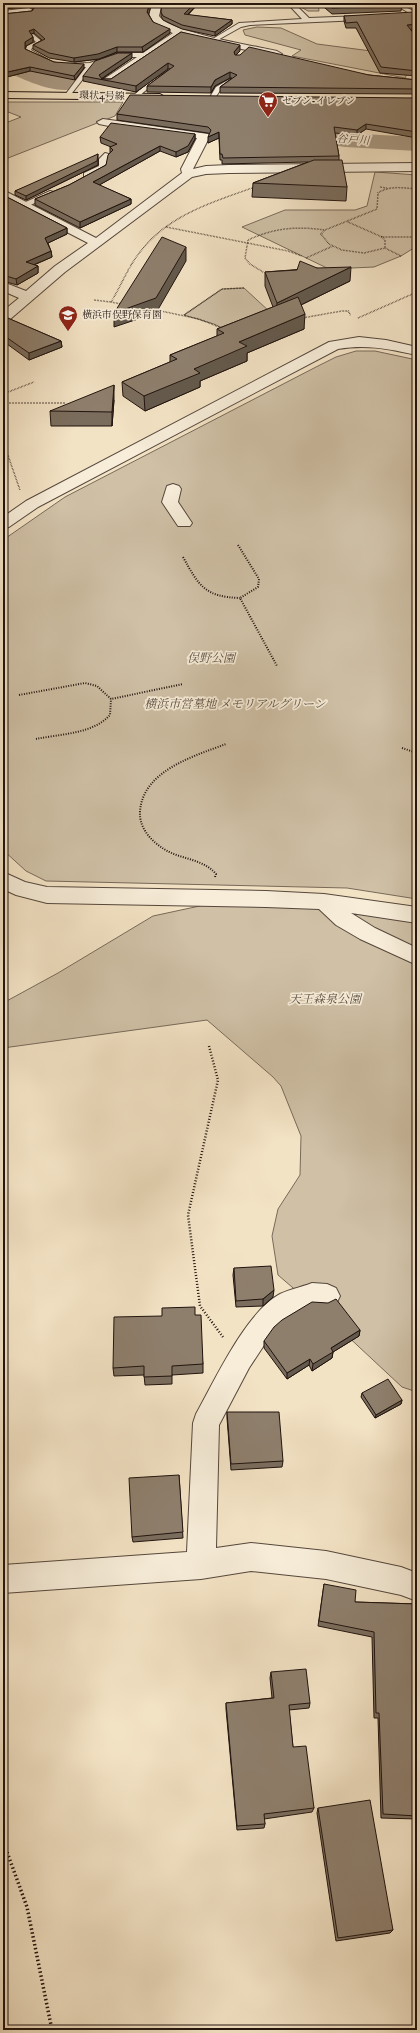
<svg xmlns="http://www.w3.org/2000/svg" width="420" height="2033" viewBox="0 0 420 2033" font-family="'IM FELL DW Pica','Noto Serif JP',serif">
	<style>
		.green { fill: #cfc0a6; stroke: #786a5a }
		.lines { fill: none; stroke-linecap: round; stroke-linejoin: round }
		.river { fill: #ab9c87; fill-rule: evenodd }
		.service-casing { stroke: #55473c; stroke-width: 2 }
		.pedestrian-casing { stroke: #55473c; stroke-width: 2 }
		.minor-casing { stroke: #55473c; stroke-width: 2 }
		.tertiary-casing { stroke: #55473c; stroke-width: 2 }
		.primary-casing { stroke: #20130e; stroke-width: 2 }
		.path-far3 { stroke: #20130e; stroke-width: 1.5; stroke-dasharray: 0.5 1; stroke-linecap: butt }
		.path-far2 { stroke: #20130e; stroke-width: 2; stroke-dasharray: 1 1.5; stroke-linecap: butt }
		.path-far1 { stroke: #20130e; stroke-width: 2.5; stroke-dasharray: 1 2; stroke-linecap: butt }
		.path { stroke: #20130e; stroke-width: 3.5; stroke-dasharray: 1.5 2.5; stroke-linecap: butt }
		.service { fill: #f7edd9; fill-rule: evenodd }
		.pedestrian { fill: #f7edd9; fill-rule: evenodd }
		.minor { fill: #f7edd9; fill-rule: evenodd }
		.tertiary { fill: #f7edd9; fill-rule: evenodd }
		.primary { fill: #f3e3c5; fill-rule: evenodd }
		.wall { fill: #7a6d5e; stroke: #20130e }
		.shaded-wall { fill: #63594c; stroke: #20130e }
		.building { fill: #8e7f6d; stroke: #20130e }
		.labels { text-anchor: middle; dominant-baseline: central; stroke-width: 3.5; stroke-linejoin: round; paint-order: stroke }
		.far-street-label { font-size: 10px; fill: #20130e; stroke: #f7edd9 }
		.far-poi-label { font-size: 10px; fill: #20130e; stroke: #f7edd9; text-anchor: start }
		.far-water-label { font-size: 11px; font-style: italic; fill: #5f5144; stroke: #f7edd9 }
		.park-label { font-size: 12px; font-style: italic; fill: #5d5043; stroke: #f7edd9 }
	</style>
	<rect width="100%" height="100%" fill="#f3e3c5"/>
	<filter id="stains"><feTurbulence type="fractalNoise" baseFrequency=".005" numOctaves="4"/><feColorMatrix values="0 0 0 0 .2 0 0 0 0 .09 0 0 0 0 .02 0 0 0 .5 -.17"/></filter>
	<radialGradient id="worn" r=".72"><stop offset=".6" stop-color="#630" stop-opacity="0"/><stop offset="1" stop-color="#630" stop-opacity=".3"/></radialGradient>
	<!-- green -->
	<path class="green" d="M 294,3 L 318,3 L 319,11 L 308,11 Z
		M 257,27 L 281,28 L 317,44 L 379,52 L 411,67 L 405,78 L 292,56 L 301,50 L 245,35 L 243,30 Z
		M 3,102 L 123,102 L 115,116 L 3,160 L 3,124 L 21,117 L 3,110 Z
		M 375,172 L 417,175 L 417,246 L 401,256 L 374,267 L 329,269 L 242,227 L 285,210 L 355,210 L 367,206 Z
		M 244,288 L 270,312 L 224,329 L 214,324 L 184,315 L 222,289 Z
		M 356,351 L 375,351 L 417,360 L 417,899 L 347,888 L 46,881 L 26,871 L 3,850 L 3,540 L 65,497 L 316,367 L 336,357 Z
		M 258,897 L 417,921 L 417,1392 L 402,1387 L 328,1318 L 278,1275 L 272,1236 L 278,1209 L 300,1175 L 301,1136 L 281,1086 L 273,1077 L 207,1020 L 3,1048 L 3,1003 L 58,973 L 153,916 L 223,901 Z"/>
	<g class="lines">
		<!-- river -->
		<path class="river" d="M 3,54 L 41,71 L 74,79 L 77,84 L 74,89 C 53,94 22,79 3,70 Z
			M 273,123 L 345,133 L 417,137 L 417,151 L 345,147 L 264,135 L 261,130 L 264,125 Z"/>
		<!-- service casing -->
		<g class="service-casing">
			<path id="service" d="M 287,3 L 294,3 L 309,18 L 361,16 L 364,18 L 361,20 L 250,25 L 241,27 L 216,41 L 211,40 L 239,23 L 302,19 Z
				M 392,3 L 400,3 L 416,13 L 411,14 Z
				M 33,34 L 44,43 L 32,48 L 31,50 L 47,59 L 47,61 L 43,61 L 25,51 L 27,46 L 36,42 L 30,36 Z
				M 117,53 L 145,53 L 148,55 L 145,57 L 118,57 L 93,66 L 69,97 L 65,97 L 65,95 L 86,67 L 65,67 L 63,66 L 63,64 L 90,63 Z
				M 168,71 L 173,72 L 152,85 L 138,97 L 134,97 L 134,95 L 148,83 Z
				M 230,79 L 235,80 L 221,89 L 215,98 L 211,98 L 210,97 L 216,87 Z
				M 105,153 L 112,155 L 107,160 L 106,169 L 90,177 L 84,177 L 84,173 L 99,166 L 99,159 Z
				M 50,191 L 57,193 L 26,207 L 19,205 Z"/>
		</g>
		<!-- pedestrian casing -->
		<g class="pedestrian-casing">
			<path id="pedestrian" d="M 173,484 L 179,486 L 181,489 L 178,502 L 192,523 L 190,526 L 178,526 L 162,502 L 167,486 Z"/>
		</g>
		<!-- minor casing -->
		<g class="minor-casing">
			<path id="minor" d="M 29,8 L 34,11 L 32,13 L 3,17 L 3,11 Z
				M 179,29 L 184,32 L 183,34 L 110,83 L 102,83 L 101,81 Z
				M 103,119 L 208,134 L 210,136 L 193,169 L 206,166 L 229,165 L 417,163 L 417,171 L 229,173 L 206,174 L 192,177 L 65,272 L 8,321 L 3,322 L 3,311 L 19,298 L 3,291 L 3,282 L 26,291 L 55,266 L 88,243 L 3,199 L 3,190 L 96,238 L 182,173 L 181,169 L 197,138 L 128,130 L 99,124 L 97,122 Z
				M 3,872 L 25,882 L 47,887 L 266,891 L 324,894 L 417,907 L 417,923 L 351,913 L 375,928 L 417,948 L 417,965 L 360,939 L 336,925 L 319,909 L 266,907 L 47,903 L 16,895 L 3,889 Z
				M 312,1283 L 327,1284 L 336,1288 L 340,1296 L 336,1304 L 327,1308 L 312,1307 L 296,1312 L 272,1333 L 249,1368 L 219,1425 L 216,1548 L 251,1543 L 326,1551 L 401,1567 L 417,1573 L 417,1601 L 401,1595 L 326,1579 L 251,1571 L 201,1579 L 3,1593 L 3,1565 L 187,1552 L 193,1423 L 196,1414 C 215,1380 246,1312 280,1294 C 290,1289 302,1287 312,1283 Z"/>
		</g>
		<!-- tertiary casing -->
		<g class="tertiary-casing">
			<path id="tertiary" d="M 152,3 L 162,3 L 159,16 C 168,32 255,46 277,51 L 282,54 L 277,57 L 175,34 L 154,25 L 149,16 Z
				M 359,337 L 386,340 L 417,347 L 417,355 C 388,349 368,344 338,349 L 38,507 L 9,527 L 3,529 L 3,517 L 26,501 L 329,342 Z"/>
		</g>
		<!-- primary casing -->
		<g class="primary-casing">
			<path id="primary" d="M 3,92 L 160,94 L 165,97 L 160,100 L 3,98 Z"/>
		</g>
		<!-- path-far3 -->
		<path class="path-far3" d="M 380,187 L 387,188
			M 348,222 L 382,237
			M 166,227 L 288,251 L 302,256
			M 385,248 L 385,240 L 382,237 L 417,237
			M 401,256 L 385,248 L 364,253 L 342,250 L 329,244 L 321,234 L 325,230 L 377,209 L 378,193 C 390,185 403,188 417,189
			M 306,258 L 333,246
			M 263,272 L 250,264 L 245,258 L 248,240 C 274,228 296,226 325,230
			M 94,300 L 111,302
			M 121,304 L 111,302 C 121,286 128,267 140,252 C 168,215 213,202 255,187
			M 156,310 L 199,319 L 224,329
			M 184,315 L 222,289 L 244,288
			M 302,318 L 342,311 L 348,311 L 351,316
			M 358,318 L 417,292
			M 3,394 L 34,382
			M 3,403 L 66,403
			M 3,441 L 20,490"/>
		<!-- path-far2 -->
		<path class="path-far2" d="M 238,545 L 259,579 L 258,587 L 240,598 L 277,666
			M 183,557 C 199,586 205,597 240,598
			M 19,695 L 85,683 L 97,686 L 111,699 L 183,684
			M 36,739 C 60,734 93,734 110,715 L 111,699
			M 402,748 L 417,753
			M 215,877 L 216,874 C 202,858 181,860 164,849 C 152,842 139,828 140,812 C 142,771 194,756 226,744"/>
		<!-- path-far1 -->
		<path class="path-far1" d="M 209,1046 L 218,1080 L 188,1215 L 200,1306 L 223,1337"/>
		<!-- path -->
		<path class="path" d="M 3,1841 L 27,1907 L 52,2030"/>
		<!-- service -->
		<use href="#service" class="service"/>
		<!-- pedestrian -->
		<use href="#pedestrian" class="pedestrian"/>
		<!-- minor -->
		<use href="#minor" class="minor"/>
		<!-- tertiary -->
		<use href="#tertiary" class="tertiary"/>
		<!-- primary -->
		<use href="#primary" class="primary"/>
	</g>
	<!-- wall -->
	<path class="wall" d="M 3,3 L 152,3 L 148,13 L 153,22 L 170,33 L 143,52 L 117,52 L 99,59 L 74,62 L 49,58 L 33,49 L 33,45 L 42,40 L 34,33 L 31,34 L 33,37 L 33,42 L 26,46 L 25,49 L 54,62 L 84,68 L 75,80 L 30,71 L 3,78 L 3,14 L 32,11 L 33,9 L 30,7 Z
		M 162,3 L 199,3 L 188,15 L 232,20 L 232,24 L 215,36 L 182,29 L 163,20 L 161,16 L 161,12 Z
		M 319,3 L 398,3 L 402,5 L 401,11 L 332,14 Z
		M 344,16 L 417,29 L 411,30 L 417,38 L 417,76 L 380,73 L 356,28 L 346,28 L 344,21 Z
		M 181,32 L 240,51 L 235,55 L 369,75 L 417,80 L 417,94 L 220,93 L 220,87 L 232,78 L 230,78 L 215,86 L 211,93 L 147,92 L 147,86 L 170,69 L 168,69 L 136,92 L 83,81 L 83,76 L 132,58 L 102,79 L 111,79 Z
		M 417,98 L 417,138 L 366,129 L 357,135 L 335,133 L 339,156 L 339,160 L 347,187 L 346,201 L 252,197 L 253,183 L 308,162 L 222,164 L 222,160 L 220,160 L 219,138 L 208,143 L 210,134 L 208,133 L 117,120 L 117,114 Z
		M 195,134 L 195,139 L 188,152 L 176,157 L 160,151 L 99,185 L 131,199 L 131,204 L 80,228 L 35,205 L 35,199 L 69,185 L 106,165 L 110,153 L 110,147 L 111,147 L 101,143 L 100,137 Z
		M 98,158 L 98,165 L 26,200 L 15,195 L 15,191 Z
		M 3,195 L 67,228 L 67,234 L 48,243 L 51,251 L 52,257 L 34,265 L 38,266 L 38,273 L 17,285 L 3,281 Z
		M 317,268 L 350,281 L 301,305 L 304,329 L 247,353 L 247,361 L 200,381 L 200,387 L 145,411 L 123,396 L 122,382 L 170,362 L 170,355 L 217,336 L 217,329 L 273,307 L 265,286 L 265,272 Z
		M 3,316 L 61,341 L 62,347 L 29,360 L 3,341 Z
		M 114,400 L 112,426 L 51,426 L 50,411 Z
		M 234,1268 L 273,1297 L 263,1306 L 236,1307 L 233,1275 Z
		M 195,1315 L 203,1364 L 203,1373 L 172,1375 L 172,1384 L 145,1385 L 144,1375 L 114,1376 L 113,1368 Z
		M 360,1330 L 359,1336 L 333,1352 L 332,1358 L 312,1371 L 309,1365 L 287,1379 L 264,1348 L 264,1341 Z
		M 362,1393 L 402,1400 L 401,1404 L 375,1418 L 361,1397 Z
		M 227,1412 L 283,1461 L 282,1467 L 231,1470 L 227,1418 Z
		M 179,1475 L 183,1538 L 133,1542 L 132,1537 Z
		M 324,1584 L 355,1602 L 417,1604 L 417,1819 L 381,1818 L 378,1718 L 374,1718 L 372,1637 L 318,1626 Z
		M 271,1672 L 310,1703 L 309,1708 L 289,1710 L 293,1747 L 314,1808 L 312,1812 L 264,1819 L 265,1824 L 264,1828 L 237,1830 L 226,1709 L 226,1703 L 272,1698 L 270,1678 Z
		M 318,1808 L 393,1930 L 390,1933 L 336,1941 L 317,1813 Z"/>
	<!-- shaded-wall -->
	<path class="shaded-wall" d="M 29,3 L 30,7 L 3,9 L 3,6 Z
		M 150,3 L 152,3 L 148,16 L 147,12 Z
		M 195,3 L 199,3 L 184,18 L 184,14 Z
		M 232,20 L 232,24 L 215,36 L 215,32 Z
		M 417,24 L 417,29 L 407,30 L 407,25 Z
		M 34,29 L 34,33 L 29,35 L 29,31 Z
		M 170,29 L 170,33 L 143,52 L 142,47 Z
		M 33,37 L 33,42 L 26,46 L 25,53 L 25,42 Z
		M 240,45 L 240,51 L 234,57 L 234,52 Z
		M 117,47 L 117,52 L 99,59 L 74,62 L 74,58 Z
		M 132,53 L 132,58 L 101,79 L 99,75 Z
		M 168,63 L 168,69 L 136,92 L 136,86 Z
		M 84,64 L 84,68 L 75,80 L 74,76 Z
		M 30,67 L 30,71 L 3,78 L 3,73 Z
		M 230,72 L 230,78 L 215,86 L 211,93 L 211,87 L 215,80 Z
		M 366,124 L 366,129 L 357,135 L 357,130 Z
		M 219,132 L 219,138 L 208,143 L 208,137 Z
		M 195,134 L 195,139 L 188,152 L 176,157 L 176,152 Z
		M 160,146 L 160,151 L 94,188 L 93,182 Z
		M 98,154 L 98,165 L 26,200 L 26,196 Z
		M 131,199 L 131,204 L 80,228 L 80,222 Z
		M 67,228 L 67,234 L 46,244 L 45,238 Z
		M 186,247 L 186,261 L 156,313 L 114,327 L 114,313 Z
		M 51,251 L 52,257 L 26,268 L 26,262 Z
		M 38,266 L 38,273 L 17,285 L 16,279 Z
		M 351,267 L 350,281 L 276,317 L 277,303 Z
		M 305,314 L 304,329 L 247,353 L 247,361 L 200,381 L 200,387 L 145,411 L 144,396 L 194,369 L 239,342 Z
		M 61,341 L 62,347 L 29,360 L 29,353 Z
		M 114,385 L 114,400 L 112,426 L 112,412 Z
		M 274,1290 L 273,1297 L 263,1306 L 263,1299 Z
		M 360,1330 L 359,1336 L 333,1352 L 332,1358 L 312,1371 L 313,1364 L 331,1348 Z
		M 310,1359 L 309,1365 L 287,1379 L 287,1373 Z
		M 402,1400 L 401,1404 L 375,1418 L 376,1415 Z"/>
	<!-- building -->
	<path class="building" d="M 3,3 L 27,3 L 3,6 Z
		M 30,3 L 150,3 L 147,12 L 153,22 L 170,29 L 142,47 L 117,47 L 98,54 L 74,58 L 49,53 L 33,45 L 45,39 L 34,29 L 29,31 L 33,37 L 25,42 L 25,49 L 54,62 L 84,64 L 74,76 L 30,67 L 3,73 L 3,14 L 32,11 L 35,7 Z
		M 162,3 L 195,3 L 184,14 L 232,20 L 215,32 L 182,25 L 163,16 L 161,12 Z
		M 326,3 L 398,3 L 402,5 L 332,8 Z
		M 414,12 L 417,14 L 417,24 L 407,25 L 417,38 L 417,71 L 381,67 L 357,22 L 346,23 L 344,16 Z
		M 181,32 L 240,45 L 234,52 L 235,55 L 240,55 L 249,47 L 369,75 L 417,80 L 417,89 L 220,87 L 237,75 L 230,72 L 215,80 L 211,87 L 147,86 L 174,66 L 168,63 L 136,86 L 83,76 L 95,61 L 118,53 L 132,53 L 99,75 L 102,79 L 111,79 Z
		M 130,95 L 417,98 L 417,132 L 366,124 L 357,130 L 334,127 L 339,156 L 223,158 L 222,154 L 220,154 L 219,132 L 208,137 L 211,130 L 208,127 L 117,114 Z
		M 111,123 L 195,134 L 188,146 L 176,152 L 160,146 L 93,182 L 131,199 L 80,222 L 35,199 L 69,185 L 106,165 L 108,155 L 113,150 L 110,147 L 117,144 L 100,137 Z
		M 98,154 L 97,161 L 26,196 L 15,191 Z
		M 314,160 L 342,160 L 347,187 L 253,183 Z
		M 3,195 L 67,228 L 45,238 L 51,251 L 26,262 L 38,266 L 16,279 L 3,275 Z
		M 162,237 L 186,247 L 156,298 L 114,313 Z
		M 300,261 L 317,268 L 351,267 L 277,303 L 265,272 L 297,270 Z
		M 298,297 L 305,314 L 239,342 L 247,346 L 194,369 L 200,373 L 144,396 L 122,382 L 177,359 L 170,355 L 224,333 L 217,329 Z
		M 3,316 L 61,341 L 29,353 L 3,335 Z
		M 114,385 L 112,412 L 50,411 Z
		M 271,1266 L 274,1290 L 263,1299 L 236,1301 L 234,1268 Z
		M 336,1299 L 360,1330 L 331,1348 L 333,1352 L 313,1364 L 310,1359 L 287,1373 L 264,1341 L 274,1327 L 282,1320 L 312,1302 L 328,1303 Z
		M 195,1307 L 195,1315 L 201,1315 L 203,1364 L 172,1366 L 172,1376 L 144,1377 L 144,1366 L 113,1368 L 114,1317 L 162,1316 L 162,1308 Z
		M 388,1379 L 402,1400 L 376,1415 L 362,1393 Z
		M 227,1412 L 279,1412 L 283,1461 L 231,1464 Z
		M 179,1475 L 183,1532 L 132,1537 L 129,1478 Z
		M 324,1584 L 356,1590 L 355,1602 L 417,1604 L 417,1816 L 383,1814 L 379,1713 L 376,1713 L 374,1632 L 319,1621 Z
		M 306,1669 L 310,1703 L 289,1705 L 293,1747 L 306,1746 L 314,1808 L 264,1814 L 265,1824 L 237,1826 L 226,1703 L 274,1698 L 271,1672 Z
		M 370,1800 L 393,1930 L 338,1938 L 318,1808 Z"/>
	<!-- icons -->
	<defs>
		<g id="supermarket-pin" transform="scale(1)"><path d="M0 17L-7.5 6A9.5 9.5 0 1 1 7.5 6Z" fill="#8f2418" stroke="#f7edd9"/><path d="M-6-5.5h2.5l.6 2H6L4.5 2H-2.5L-4.4-4H-6ZM-1.5 3.2a1.3 1.3 0 1 0 .1 0ZM3 3.2a1.3 1.3 0 1 0 .1 0Z" fill="#fff"/></g>
		<g id="school-pin" transform="scale(1)"><path d="M0 17L-7.5 6A9.5 9.5 0 1 1 7.5 6Z" fill="#8f2418" stroke="#f7edd9"/><path d="M0-5L7-2L0 1L-7-2ZM-4 1L0 2.5L4 1V4Q0 6-4 4Z" fill="#fff"/></g>
	</defs>
	<g fill-rule="evenodd">
		<use href="#supermarket-pin" x="268" y="101"/>
		<use href="#school-pin" x="68" y="315"/>
	</g>
	<g class="labels">
		<!-- far-street labels -->
		<g class="far-street-label">
			<text transform="translate(102 96) rotate(1)">環状4号線</text>
		</g>
		<!-- far-poi labels -->
		<g class="far-poi-label">
			<text x="282" y="101">セブン-イレブン</text>
			<text x="82" y="315">横浜市俣野保育園</text>
		</g>
		<!-- far-water labels -->
		<g class="far-water-label">
			<text transform="translate(353 140) rotate(4)">谷戸川</text>
		</g>
		<!-- park labels -->
		<g class="park-label">
			<text x="211" y="658">俣野公園</text>
			<text x="235" y="704">横浜市営墓地 メモリアルグリーン</text>
			<text x="325" y="999">天王森泉公園</text>
		</g>
	</g>
	<!-- margin -->
	<rect width="420" height="2033" fill="none" stroke="#f3e3c5" stroke-width="16"/>
	<rect x="4" y="4" width="412" height="2025" fill="none" stroke="#20130e" stroke-width="2"/>
	<rect x="8" y="8" width="404" height="2017" fill="none" stroke="#20130e"/>
	<rect width="100%" height="100%" filter="url(#stains)"/>
	<rect width="100%" height="100%" fill="url(#worn)"/>
</svg>
